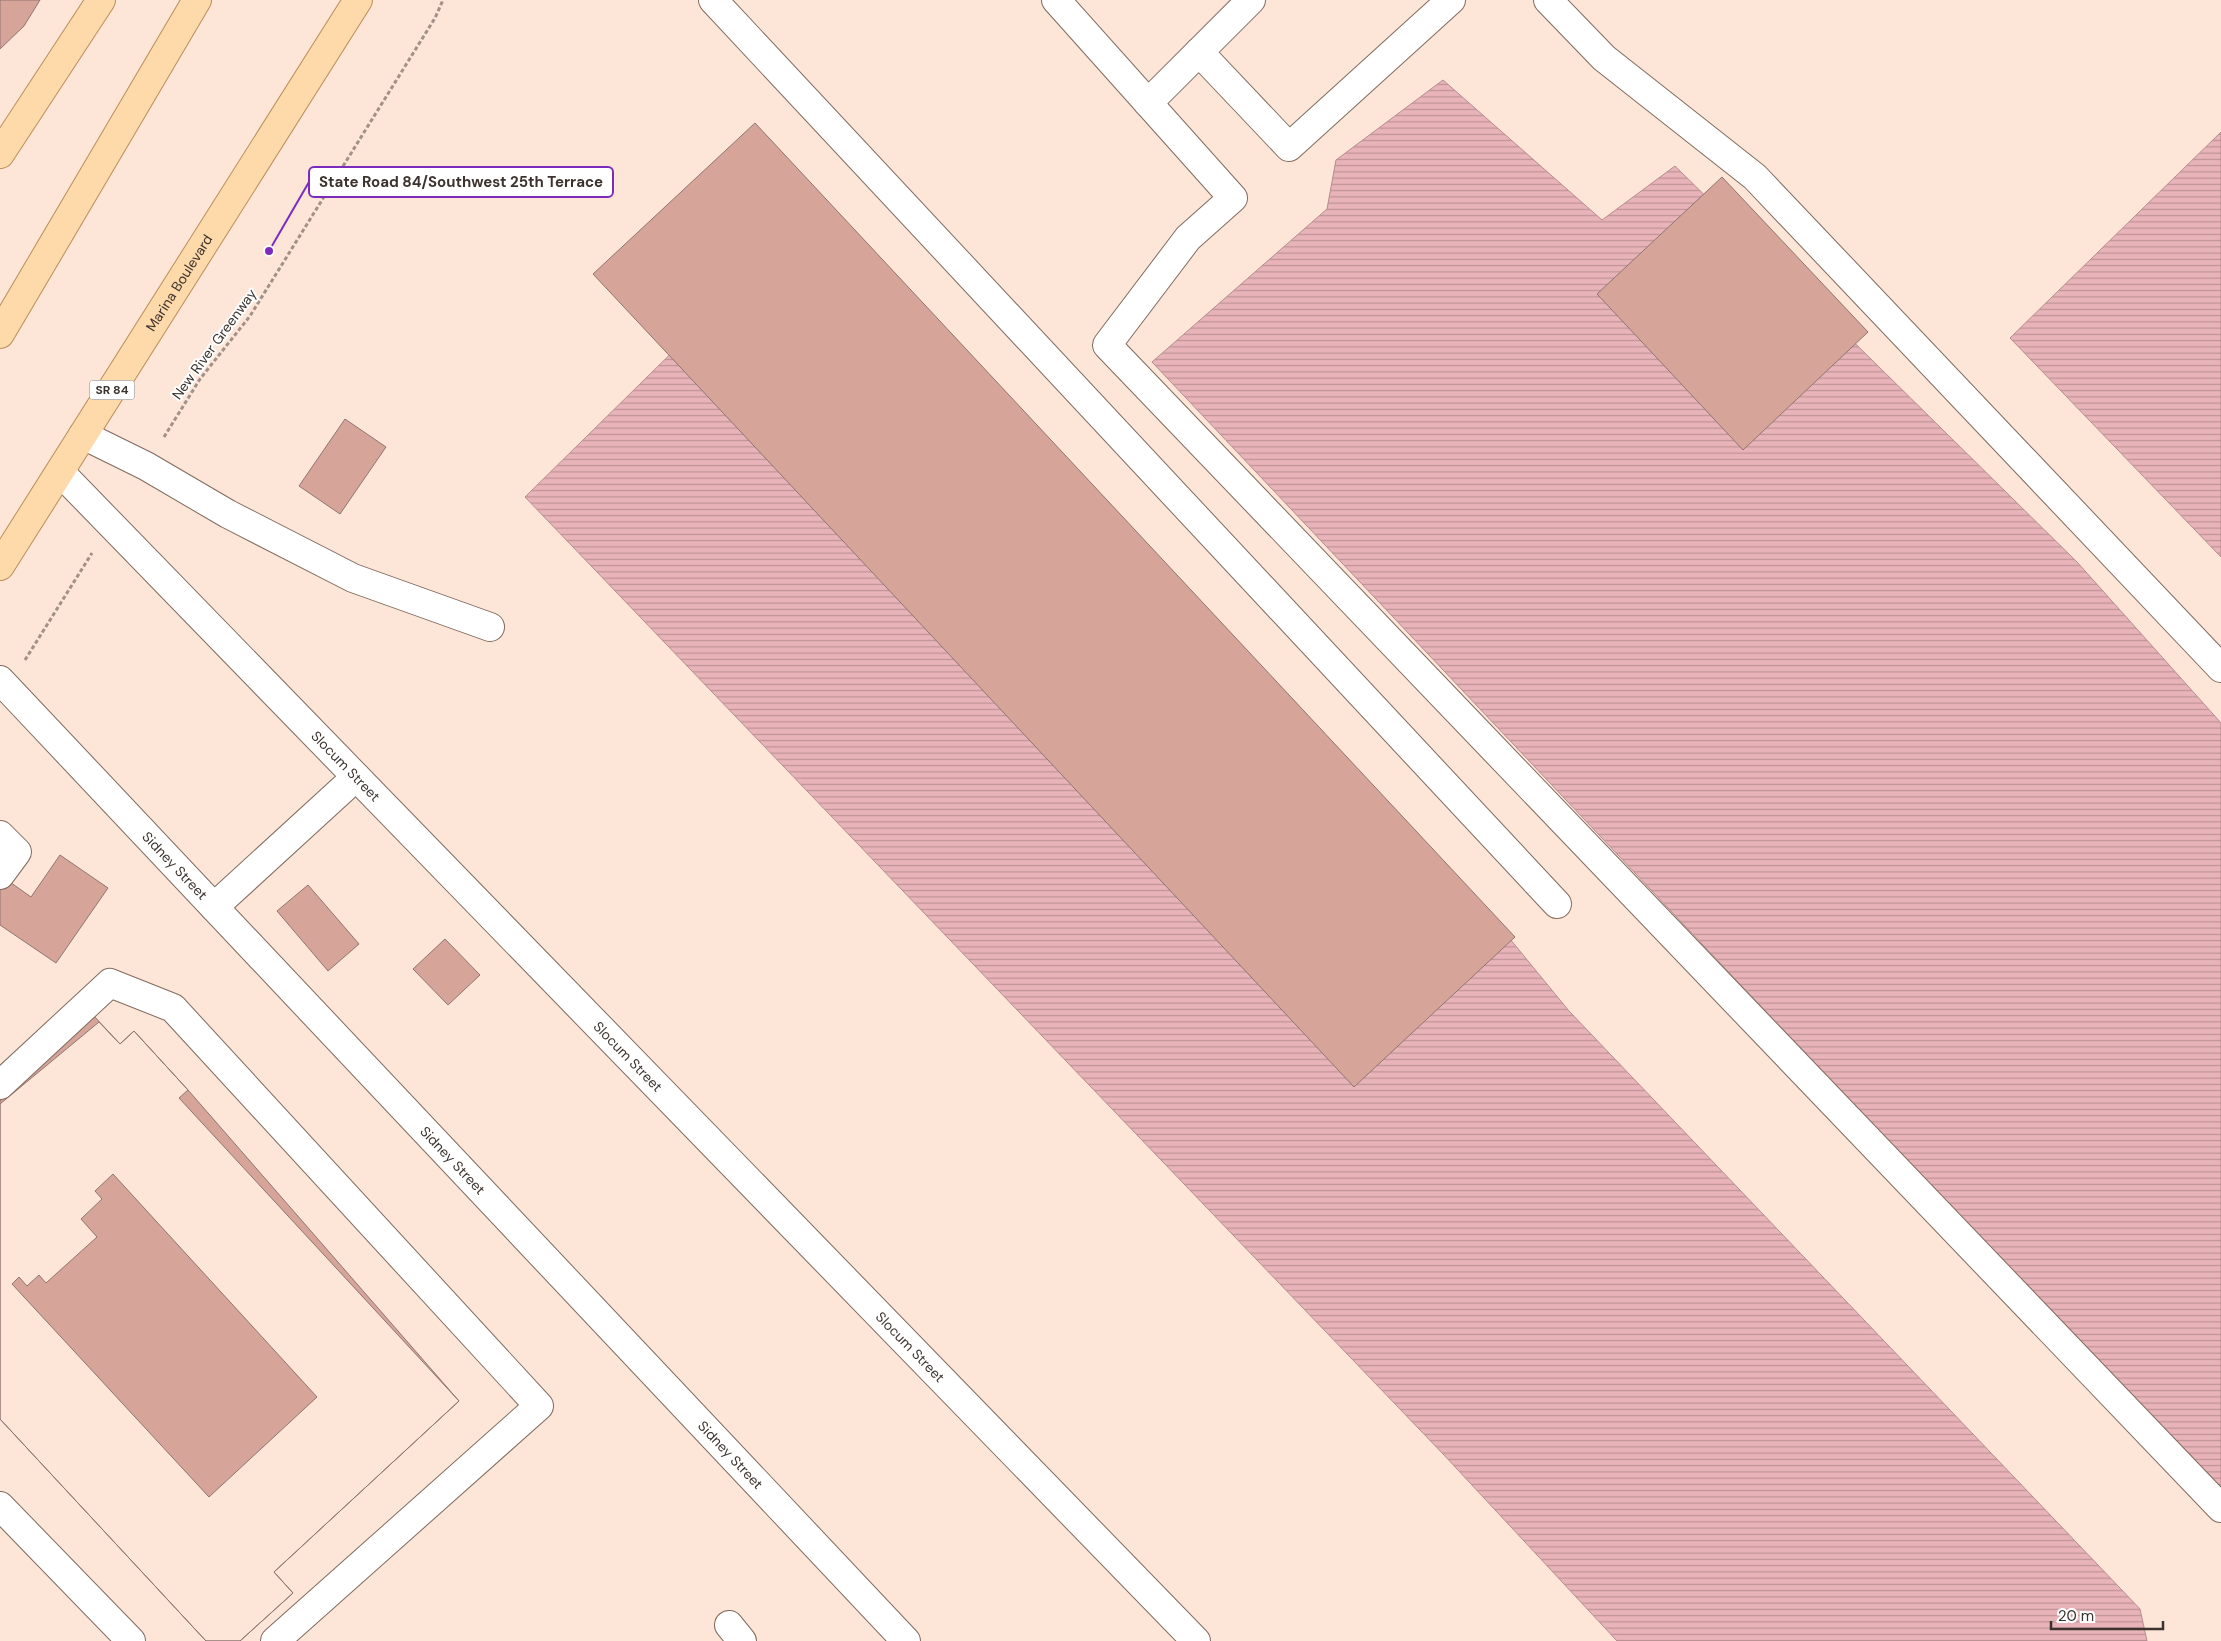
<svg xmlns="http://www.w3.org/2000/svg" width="2221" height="1641" viewBox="0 0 2221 1641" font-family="'DM Sans',sans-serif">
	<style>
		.water { fill: url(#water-rules); stroke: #b58d8f }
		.building { fill: #d6a499; stroke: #8f7671; fill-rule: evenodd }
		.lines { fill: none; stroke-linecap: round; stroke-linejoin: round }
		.minor-casing { stroke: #816b5f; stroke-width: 30 }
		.major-casing { stroke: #b98e5a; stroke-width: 30 }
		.path { stroke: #a29187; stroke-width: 3; stroke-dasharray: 4 2.5; stroke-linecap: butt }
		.minor { stroke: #fff; stroke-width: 28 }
		.major { stroke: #fed9aa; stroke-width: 28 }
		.labels { text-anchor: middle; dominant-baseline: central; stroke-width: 4; stroke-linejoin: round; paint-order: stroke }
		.shield { fill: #fff; stroke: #76706d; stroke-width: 1 }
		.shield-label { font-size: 12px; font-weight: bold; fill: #3c332e }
		.street-label { font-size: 14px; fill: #3c332e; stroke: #fff }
		.leader { fill: none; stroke: #7b2cbf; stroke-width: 2 }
		.callout-dot { fill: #7b2cbf; stroke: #fff; stroke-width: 2 }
		.callout { fill: #fff; stroke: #7b2cbf; stroke-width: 2 }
		.callout-label { font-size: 15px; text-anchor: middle; font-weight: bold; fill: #3c332e }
	</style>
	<defs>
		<pattern id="water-rules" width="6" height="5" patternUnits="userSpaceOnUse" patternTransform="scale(1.25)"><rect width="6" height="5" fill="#e9b4b9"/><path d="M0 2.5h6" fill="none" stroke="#be9397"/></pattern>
	</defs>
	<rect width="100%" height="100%" fill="#fde5d7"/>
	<!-- water -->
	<path class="water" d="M 1443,80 L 1602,220 L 1675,166 L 2077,562 L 2221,723 L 2221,1493 L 1152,362 L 1327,209 L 1336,160 Z
		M 2221,132 L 2221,557 L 2010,338 Z
		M 819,208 L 1510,939 L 1569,1011 L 2140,1609 L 2147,1641 L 1617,1641 L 1444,1455 L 525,497 Z"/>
	<!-- building -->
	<path class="building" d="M 0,0 L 40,0 L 24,26 L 0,49 Z
		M 755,123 L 1515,937 L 1354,1087 L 593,274 Z
		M 1722,177 L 1868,332 L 1743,450 L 1597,294 Z
		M 345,419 L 386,447 L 340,514 L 299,486 Z
		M 60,855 L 108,888 L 56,963 L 0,925 L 0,875 L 31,897 Z
		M 308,885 L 359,944 L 328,971 L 277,911 Z
		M 445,939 L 480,975 L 448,1005 L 413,969 Z
		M 93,1015 L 120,1044 L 134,1031 L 188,1090 L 179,1098 L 459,1401 L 274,1572 L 293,1593 L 240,1641 L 206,1641 L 0,1419 L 0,1101 ZM 113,1174 L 317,1397 L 209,1497 L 12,1284 L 19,1277 L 27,1286 L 39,1275 L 46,1283 L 97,1237 L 81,1219 L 102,1199 L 95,1191 Z
		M 99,1022 L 120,1044 L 134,1031 L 188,1090 L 459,1401 L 274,1572 L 293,1593 L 240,1641 L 206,1641 L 0,1419 L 0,1104 Z"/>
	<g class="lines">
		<!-- minor casing -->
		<g class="minor-casing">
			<g id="minor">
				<path d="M 713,0 L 1557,904"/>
				<path d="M 1056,0 L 1233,198 L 1188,238 L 1107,345 L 2221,1508"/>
				<path d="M 1548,0 L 1604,58 L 1755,177 L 2221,668"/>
				<path d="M 1199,52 L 1289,147 L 1451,0"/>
				<path d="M 1148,103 L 1251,0"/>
				<path d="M 83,435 L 146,466 L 228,514 L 353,578 L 490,627"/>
				<path id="s1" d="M 60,472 L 1196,1641"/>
				<path id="s2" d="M 0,680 L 906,1641"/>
				<path d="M 0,835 L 17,852 L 0,875"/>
				<path d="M 214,907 L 356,777"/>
				<path d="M 0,1085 L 110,983 L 173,1008 L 539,1406 L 275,1641"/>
				<path d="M 0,1506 L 131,1641"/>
				<path d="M 729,1625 L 742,1641"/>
			</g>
		</g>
		<!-- major casing -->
		<g class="major-casing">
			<g id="major">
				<path d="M 0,154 L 101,0"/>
				<path d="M 0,334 L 197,0"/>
				<path id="s3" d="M 0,566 L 358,0"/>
			</g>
		</g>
		<!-- path -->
		<path class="path" d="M 164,437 L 200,379 L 250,316 L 435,18 L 443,0
			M 25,660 L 92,553"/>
		<!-- minor -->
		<use href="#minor" class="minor"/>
		<!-- major -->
		<use href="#major" class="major"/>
	</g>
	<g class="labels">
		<!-- shield labels -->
		<rect class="shield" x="89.5" y="380.5" width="45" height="19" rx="4"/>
		<g class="shield-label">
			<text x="112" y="390">SR 84</text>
		</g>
		<!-- street labels -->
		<g class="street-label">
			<text stroke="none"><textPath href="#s3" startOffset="335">Marina Boulevard</textPath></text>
			<text transform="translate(214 344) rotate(-54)">New River Greenway</text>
			<text stroke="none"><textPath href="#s1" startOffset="410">Slocum Street</textPath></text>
			<text stroke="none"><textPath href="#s2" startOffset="255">Sidney Street</textPath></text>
			<text stroke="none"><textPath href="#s1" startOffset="815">Slocum Street</textPath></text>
			<text stroke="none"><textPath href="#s2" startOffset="660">Sidney Street</textPath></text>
			<text stroke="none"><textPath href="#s1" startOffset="1220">Slocum Street</textPath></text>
			<text stroke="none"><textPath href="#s2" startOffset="1065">Sidney Street</textPath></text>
		</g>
	</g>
	<!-- callouts -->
	<path class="leader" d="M269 251L309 182"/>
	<circle class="callout-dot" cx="269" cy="251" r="5"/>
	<rect class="callout" x="309" y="167" width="304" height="30" rx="5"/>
	<g class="callout-label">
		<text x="461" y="187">State Road 84/Southwest 25th Terrace</text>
	</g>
	<!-- scale -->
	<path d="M2051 1621v8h112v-8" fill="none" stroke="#3c332e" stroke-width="2.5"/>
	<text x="2058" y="1621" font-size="15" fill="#3c332e" stroke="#ffffff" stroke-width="4" paint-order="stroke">20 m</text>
</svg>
